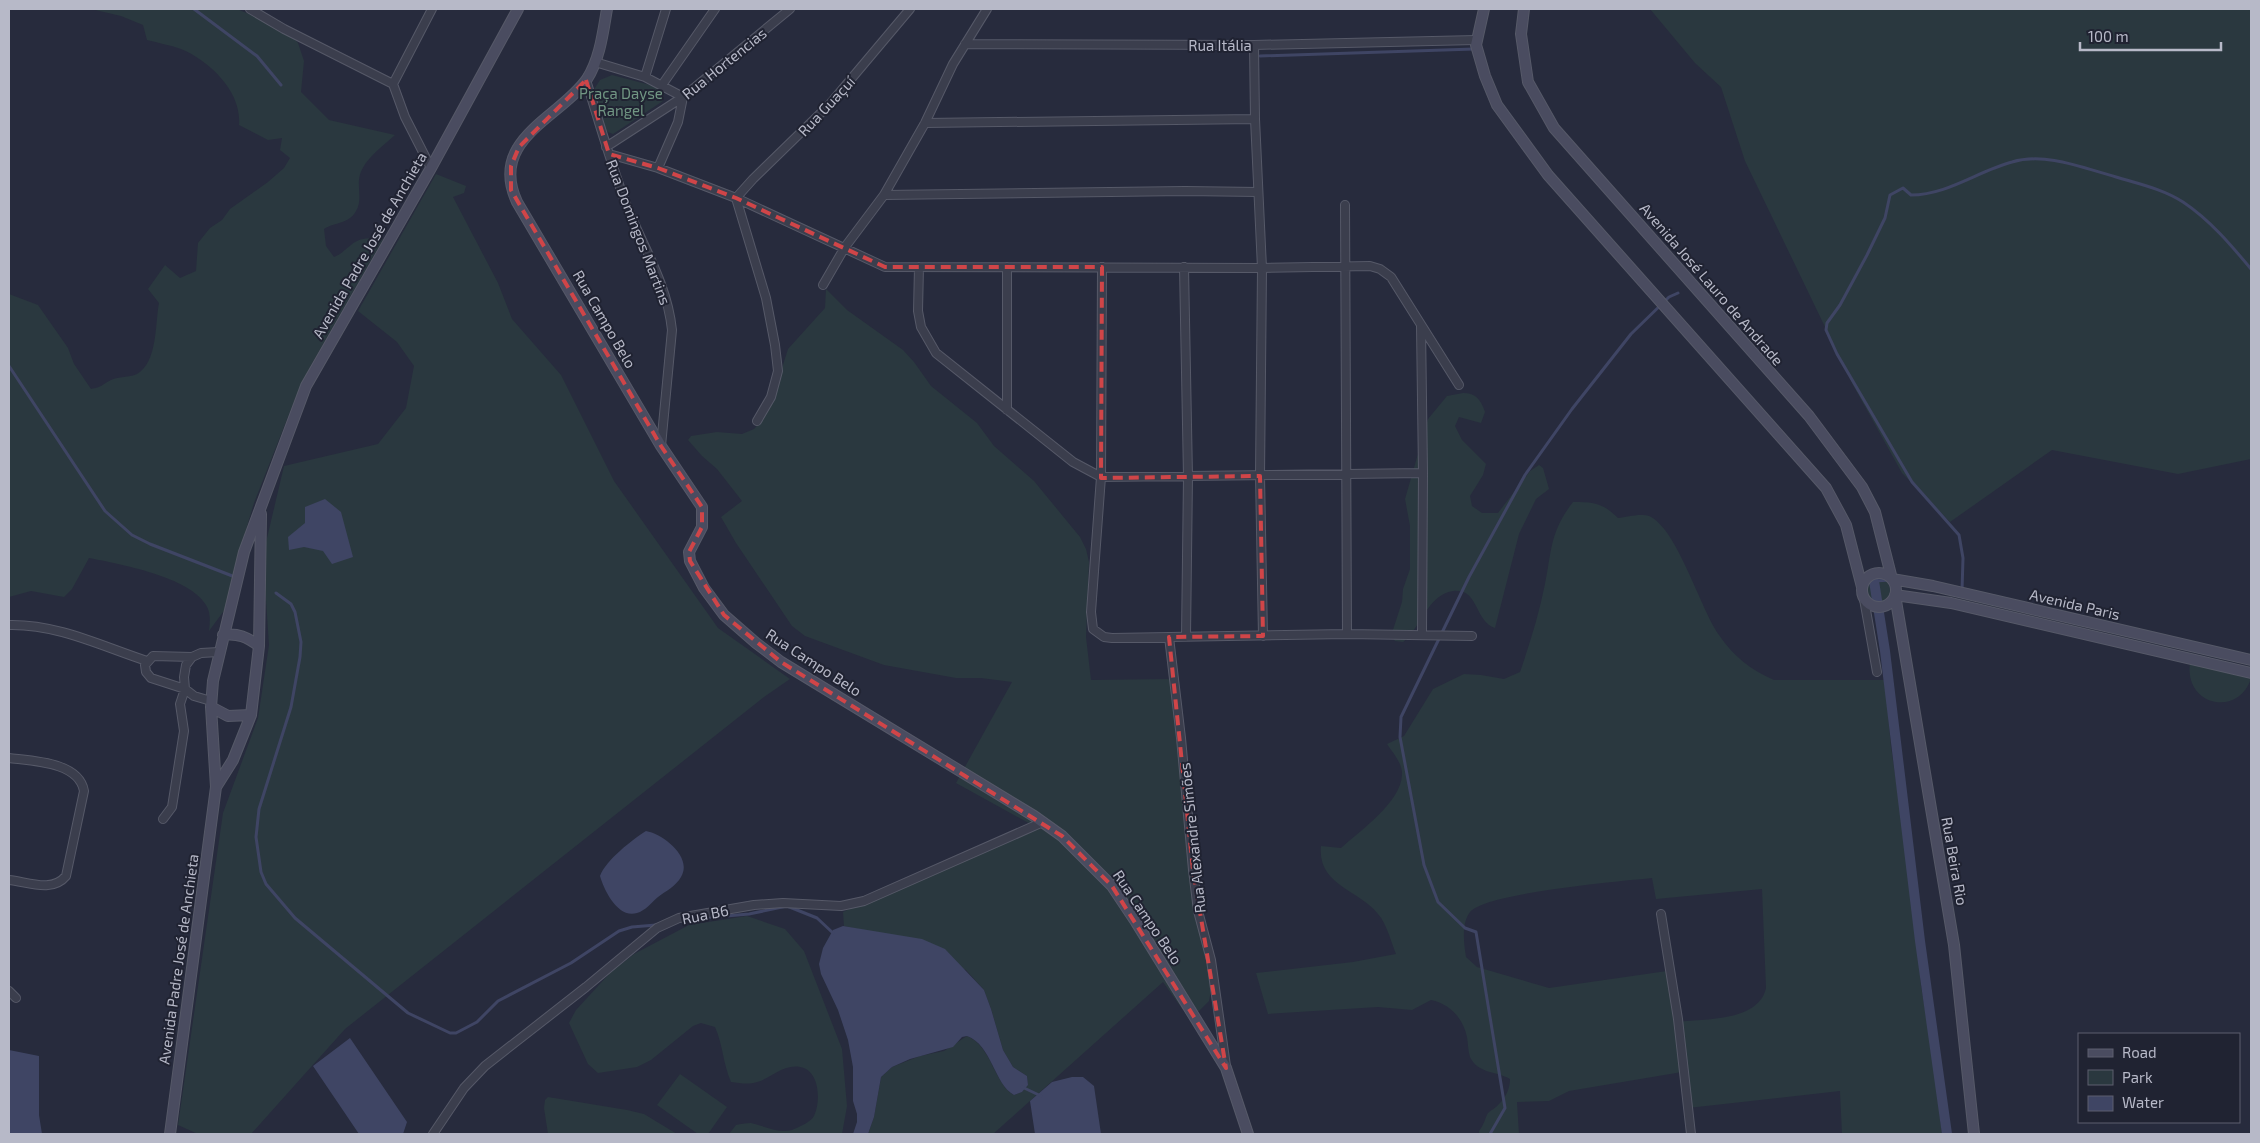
<svg xmlns="http://www.w3.org/2000/svg" width="2260" height="1143" viewBox="0 0 2260 1143" font-family="'Exo 2',sans-serif">
	<style>
		.green { fill: #2a383f; fill-rule: evenodd }
		.water { fill: #3f4564 }
		.lines { fill: none; stroke-linecap: round; stroke-linejoin: round }
		.stream { stroke: #3f4564; stroke-width: 3 }
		.canal { stroke: #3f4564; stroke-width: 10 }
		.street-casing { stroke: #565968; stroke-width: 10 }
		.secondary-casing { stroke: #565968; stroke-width: 12 }
		.street { stroke: #3b3e4d; stroke-width: 8 }
		.secondary { stroke: #4a4c60; stroke-width: 10 }
		.marked { fill: none; stroke: #d04548; stroke-width: 4; stroke-dasharray: 10 6; stroke-linejoin: round }
		.labels { text-anchor: middle; dominant-baseline: central; stroke-width: 4; stroke-linejoin: round; paint-order: stroke }
		.street-label { font-size: 15px; fill: #b7b9c8; stroke: #202332 }
		.park-label { font-size: 15px; fill: #719683; stroke: #202332 }
	</style>
	<rect width="100%" height="100%" fill="#272b3d"/>
	<!-- green -->
	<path class="green" d="M 91,9 L 237,9 L 285,29 L 298,43 L 304,61 L 301,92 L 329,120 L 395,135 C 382,147 361,161 359,180 C 358,190 362,201 356,211 C 349,224 335,222 324,229 L 326,246 L 334,257 C 342,254 344,250 351,245 C 360,237 371,238 383,239 L 310,367 L 297,394 L 254,503 L 234,570 L 226,608 L 209,631 C 210,622 211,613 206,605 C 190,577 120,564 89,558 L 72,589 L 64,597 L 31,591 L 9,597 L 9,294 L 38,305 L 68,348 L 74,364 L 91,389 C 103,387 101,385 111,380 C 119,376 129,378 137,374 C 158,362 155,323 159,303 L 148,289 L 165,265 L 180,278 L 196,271 L 198,243 L 210,228 L 222,220 L 230,209 L 268,182 L 284,168 L 290,158 L 280,150 L 282,138 L 268,140 L 239,125 C 242,92 210,61 181,49 C 170,45 158,43 147,40 L 143,25 L 121,16 Z
		M 1650,9 L 2251,9 L 2251,459 L 2178,474 L 2052,450 L 1950,522 L 1902,473 L 1853,385 L 1745,161 L 1721,87 L 1695,63 Z
		M 612,75 L 654,86 L 664,92 L 663,101 L 613,134 L 605,131 L 593,91 L 600,80 Z
		M 436,174 L 466,186 L 464,193 L 453,197 L 498,283 L 512,319 L 561,375 L 614,481 L 718,628 L 790,679 L 764,697 L 345,1029 L 251,1134 L 198,1134 L 178,1125 L 223,813 L 258,718 L 269,645 L 263,555 L 284,466 L 378,444 L 406,408 L 414,366 L 397,342 L 358,311 Z
		M 826,289 L 847,310 L 903,350 L 914,362 L 931,386 L 977,423 L 994,446 L 1034,481 L 1080,537 L 1086,549 L 1089,562 L 1086,637 L 1091,680 L 1172,679 L 1189,849 L 1211,991 L 1209,1001 L 1199,1011 L 1183,1010 L 1163,982 L 993,1134 L 868,1134 L 874,1117 L 881,1077 L 892,1067 L 920,1056 L 944,1051 L 967,1036 C 992,1046 994,1084 1014,1095 L 1022,1092 L 1028,1085 L 1027,1076 L 1013,1067 L 1003,1050 L 991,1009 L 984,990 L 966,970 L 880,934 L 844,926 L 843,912 L 1034,826 L 956,783 L 1012,682 L 981,678 L 956,678 L 884,665 L 805,636 L 792,626 L 736,543 L 721,517 L 742,501 L 717,469 L 702,456 L 688,440 L 691,436 L 717,432 L 742,434 L 754,429 L 764,418 L 772,400 L 788,349 L 825,308 Z
		M 1463,393 C 1476,393 1481,400 1485,412 L 1481,423 L 1459,417 L 1455,426 L 1462,440 L 1486,464 L 1483,475 L 1470,496 L 1472,506 L 1482,513 L 1498,513 L 1530,471 L 1539,465 L 1543,468 L 1549,489 L 1536,499 L 1519,534 L 1495,628 C 1474,621 1479,588 1453,591 C 1427,595 1421,628 1403,642 L 1395,641 L 1391,636 L 1402,602 L 1403,589 L 1410,569 L 1410,526 L 1405,499 L 1428,419 L 1447,396 Z
		M 1573,502 C 1594,502 1603,503 1618,518 C 1627,517 1640,513 1649,516 C 1677,528 1700,608 1719,635 C 1733,656 1751,670 1774,680 L 1885,680 L 1891,747 L 1915,911 L 1921,986 L 1932,1051 L 1942,1134 L 1842,1134 L 1840,1091 L 1688,1108 L 1682,1072 L 1569,1091 L 1549,1101 L 1517,1102 L 1519,1134 L 1479,1134 L 1479,1131 C 1485,1123 1485,1118 1488,1113 C 1491,1110 1496,1108 1498,1105 C 1505,1099 1510,1089 1510,1079 C 1497,1071 1478,1074 1470,1057 C 1468,1051 1468,1043 1467,1037 C 1463,1018 1450,1004 1431,1000 L 1412,1010 L 1378,1007 L 1268,1014 L 1256,973 L 1353,962 L 1396,954 C 1391,942 1387,924 1378,914 C 1359,890 1317,885 1321,846 L 1341,848 C 1360,831 1401,802 1402,775 C 1403,764 1393,753 1387,744 L 1404,736 L 1433,689 L 1464,674 L 1481,675 L 1504,679 L 1520,672 C 1530,643 1539,614 1545,584 C 1552,549 1550,532 1573,502 ZM 1652,878 L 1656,899 L 1762,889 L 1766,988 C 1759,1022 1702,1019 1675,1022 L 1667,971 L 1549,988 L 1477,967 L 1466,957 C 1464,944 1461,924 1470,912 C 1485,893 1622,881 1652,878 Z
		M1866 590a12 12 0 1 1 24 0a12 12 0 1 1-24 0Z
		M 2190,663 L 2251,679 C 2237,718 2184,705 2190,663 Z
		M 747,916 L 785,929 L 804,951 L 842,1049 L 847,1106 L 842,1134 L 729,1134 L 736,1125 C 740,1124 746,1123 751,1123 C 764,1126 779,1134 792,1130 C 799,1127 811,1122 814,1116 C 821,1102 820,1070 800,1067 C 783,1064 772,1078 757,1082 C 748,1085 740,1083 731,1082 C 723,1064 723,1045 715,1027 L 701,1023 L 693,1026 L 651,1060 L 637,1067 L 598,1073 L 588,1064 L 569,1023 L 576,1010 L 610,973 L 634,954 L 689,925 Z
		M 680,1074 L 727,1107 L 708,1134 L 698,1134 L 657,1105 Z
		M 548,1097 L 627,1110 L 644,1114 L 677,1134 L 548,1134 L 544,1108 L 545,1100 Z"/>
	<!-- water -->
	<path class="water" d="M 325,499 L 341,512 L 353,557 L 332,564 L 323,551 L 304,547 L 289,550 L 288,537 L 305,523 L 305,507 Z
		M 646,831 C 663,834 693,857 681,877 C 676,886 666,891 658,897 C 652,902 645,911 637,913 C 618,919 604,890 600,876 C 606,860 632,840 646,831 Z
		M 843,926 L 922,939 L 945,949 L 984,990 L 991,1009 L 1003,1050 L 1013,1067 L 1027,1076 L 1028,1085 L 1022,1092 L 1014,1095 C 994,1084 992,1045 967,1036 L 962,1037 L 953,1047 L 910,1059 L 892,1067 L 881,1077 L 874,1117 L 868,1134 L 853,1134 L 857,1122 L 857,1114 L 853,1101 L 853,1067 L 848,1040 L 838,1010 L 821,974 L 819,964 L 823,948 L 833,930 Z
		M 350,1038 L 407,1122 L 403,1134 L 359,1134 L 313,1066 Z
		M 9,1050 L 39,1056 L 39,1115 L 42,1134 L 9,1134 Z
		M 1072,1077 L 1083,1077 L 1094,1086 L 1101,1134 L 1035,1134 L 1030,1101 L 1052,1082 Z"/>
	<g class="lines">
		<!-- stream -->
		<path class="stream" d="M 194,9 L 257,56 L 281,85
			M 1260,56 L 1474,49
			M 9,366 L 105,511 L 132,535 L 150,544 L 235,577
			M 1874,581 L 1891,580
			M 1962,591 L 1963,558 L 1959,535 L 1912,482 L 1837,354 L 1826,330 L 1827,323 L 1840,305 L 1867,255 L 1885,218 L 1890,195 L 1903,188 L 1911,195 C 1947,195 1978,171 2012,162 C 2046,152 2083,168 2116,177 C 2139,184 2163,189 2183,202 C 2210,220 2231,245 2251,269
			M 276,593 L 291,604 L 295,612 L 301,642 L 300,657 L 291,707 L 259,809 L 256,837 L 261,872 L 266,884 L 295,918 L 408,1013 L 450,1033 L 456,1033 L 477,1022 L 498,1001 L 571,963 L 619,931 L 632,927 L 656,925
			M 692,919 L 749,914 L 787,906 L 817,918 L 833,933
			M 1022,1087 L 1041,1096
			M 1490,1134 L 1505,1108 L 1476,932 L 1465,928 L 1438,902 L 1424,865 L 1400,737 L 1401,717 L 1469,577 L 1525,475 L 1572,409 L 1631,334 L 1669,297 L 1678,293"/>
		<!-- canal -->
		<path class="canal" d="M 1874,581 L 1885,651 L 1920,941 L 1947,1134"/>
		<!-- street casing -->
		<g class="street-casing">
			<path id="street" d="M 250,9 L 284,29 L 393,84
				M 965,44 L 1254,45 L 1476,40
				M 1254,45 L 1255,119 L 1262,268 L 1260,476 L 1263,636
				M 595,62 L 645,77 L 683,97 L 678,122 L 658,168
				M 645,77 L 666,9
				M 586,80 C 599,122 611,164 626,204 C 643,247 667,283 672,330 L 661,446
				M 662,85 L 715,9
				M 925,123 L 1255,119
				M 606,147 L 683,97 L 790,9
				M 609,154 L 658,168 L 736,198 L 885,267 L 1262,268 L 1370,266 L 1380,269 L 1391,277 L 1459,385
				M 431,168 L 405,117 L 393,84 L 432,9
				M 884,195 L 1185,191 L 1258,192
				M 1345,205 L 1347,634
				M 919,267 L 918,311 L 921,327 L 936,353 L 1073,462 L 1101,477 L 1423,473
				M 1007,267 L 1007,410
				M 1102,267 L 1101,477 L 1091,612 L 1093,629 L 1104,637 L 1112,638 L 1347,634 L 1472,636
				M 1184,267 L 1188,477 L 1186,637
				M 823,285 L 845,247 L 884,195 L 925,123 L 953,64 L 987,9
				M 1421,326 L 1423,473 L 1422,634
				M 757,421 L 771,397 L 778,371 L 775,345 L 766,298 L 736,198 L 753,179 L 830,104 L 910,9
				M 1864,599 L 1877,672
				M 9,625 C 58,624 101,646 147,661
				M 1169,637 L 1181,738 L 1193,870 L 1198,911 L 1211,960 L 1226,1066
				M 211,701 L 194,696 L 185,689 L 151,678 L 146,672 L 145,665 L 153,656 L 192,657 L 201,653 L 219,652
				M 9,758 C 33,761 79,762 84,791 L 66,876 C 52,893 28,882 9,880
				M 163,819 L 172,807 L 184,731 L 180,704 L 185,689 L 184,677 L 186,665 L 192,657
				M 1661,914 L 1678,1019 L 1691,1134
				M 9,991 L 16,998
				M 433,1134 L 464,1088 L 485,1066 L 586,987 L 657,928 L 679,918 L 754,905 L 783,903 L 841,906 L 864,901 L 1043,822"/>
		</g>
		<!-- secondary casing -->
		<g class="secondary-casing">
			<path id="secondary" d="M 607,9 C 603,32 600,59 587,79 C 560,118 488,139 517,202 L 661,446 L 702,507 L 702,527 L 689,552 L 690,561 L 704,588 L 724,615 L 756,643 L 781,662 L 1034,816 L 1062,836 L 1112,886 L 1136,922 L 1226,1068 L 1248,1134
				M 1484,9 L 1476,45 L 1485,76 L 1497,105 L 1548,175 L 1826,488 L 1846,525 L 1862,587
				M 1524,9 L 1521,34 L 1528,82 L 1554,128 L 1809,416 L 1862,487 L 1875,512 L 1892,579
				M1862 590a17 17 0 1 1 34 0a17 17 0 1 1-34 0Z
				M 1892,579 L 1933,586 L 2251,660
				M 1895,595 L 1954,945 L 1974,1134
				M 1895,595 L 1951,603 L 2251,673
				M 223,635 C 238,633 247,637 259,646
				M 211,707 L 228,716 L 251,715
				M 216,787 L 233,760 L 251,715 L 259,646 L 261,514
				M 170,1134 L 216,787 L 211,707 L 213,681 L 244,552 L 306,386 L 431,168 L 518,9"/>
		</g>
		<!-- street -->
		<use href="#street" class="street"/>
		<!-- secondary -->
		<use href="#secondary" class="secondary"/>
	</g>
	<!-- marked area -->
	<path class="marked" d="M 586,80 L 609,154 L 658,168 L 736,198 L 885,267 L 1102,267 L 1101,478 L 1260,476 L 1263,636 L 1169,637 L 1193,870 L 1226,1068 L 1112,886 L 1062,836 L 781,662 L 724,615 L 690,561 L 689,552 L 702,527 L 702,507 L 661,446 L 511,190 L 511,166 L 519,147 Z"/>
	<g class="labels">
		<!-- street labels -->
		<g class="street-label">
			<text x="1220" y="45">Rua Itália</text>
			<text transform="translate(724 63) rotate(-39)">Rua Hortencias</text>
			<text transform="translate(826 106) rotate(-47)">Rua Guaçuí</text>
			<text transform="translate(639 232) rotate(69)">Rua Domingos Martins</text>
			<text transform="translate(369 245) rotate(-60)">Avenida Padre José de Anchieta</text>
			<text transform="translate(1712 284) rotate(49)">Avenida José Lauro de Andrade</text>
			<text transform="translate(605 319) rotate(60)">Rua Campo Belo</text>
			<text transform="translate(2075 604) rotate(13)">Avenida Paris</text>
			<text transform="translate(814 662) rotate(33)">Rua Campo Belo</text>
			<text transform="translate(1192 838) rotate(-96)">Rua Alexandre Simões</text>
			<text transform="translate(1955 861) rotate(80)">Rua Beira Rio</text>
			<text transform="translate(705 914) rotate(-11)">Rua B6</text>
			<text transform="translate(1148 917) rotate(56)">Rua Campo Belo</text>
			<text transform="translate(178 959) rotate(-82)">Avenida Padre José de Anchieta</text>
		</g>
		<!-- park labels -->
		<g class="park-label">
			<text x="621" y="93">Praça Dayse<tspan x="621" dy="17">Rangel</tspan></text>
		</g>
	</g>
	<!-- border -->
	<rect width="2260" height="1143" fill="none" stroke="#b7b9c8" stroke-width="20"/>
	<!-- legend -->
	<rect x="2078" y="1033" width="162" height="90" fill="#202332" stroke="#5c5f6e"/>
	<rect x="2088" y="1049" width="25" height="8" fill="#4a4c60" stroke="#5c5f6e"/>
	<text x="2122" y="1058" font-size="15" fill="#b7b9c8">Road</text>
	<rect x="2088" y="1070" width="25" height="15" fill="#2a383f" stroke="#5c5f6e"/>
	<text x="2122" y="1083" font-size="15" fill="#b7b9c8">Park</text>
	<rect x="2088" y="1096" width="25" height="15" fill="#3f4564" stroke="#5c5f6e"/>
	<text x="2122" y="1108" font-size="15" fill="#b7b9c8">Water</text>
	<!-- scale -->
	<path d="M2080 42v8h141v-8" fill="none" stroke="#b7b9c8" stroke-width="2.5"/>
	<text x="2088" y="42" font-size="15" fill="#b7b9c8" stroke="#202332" stroke-width="4" paint-order="stroke">100 m</text>
</svg>
